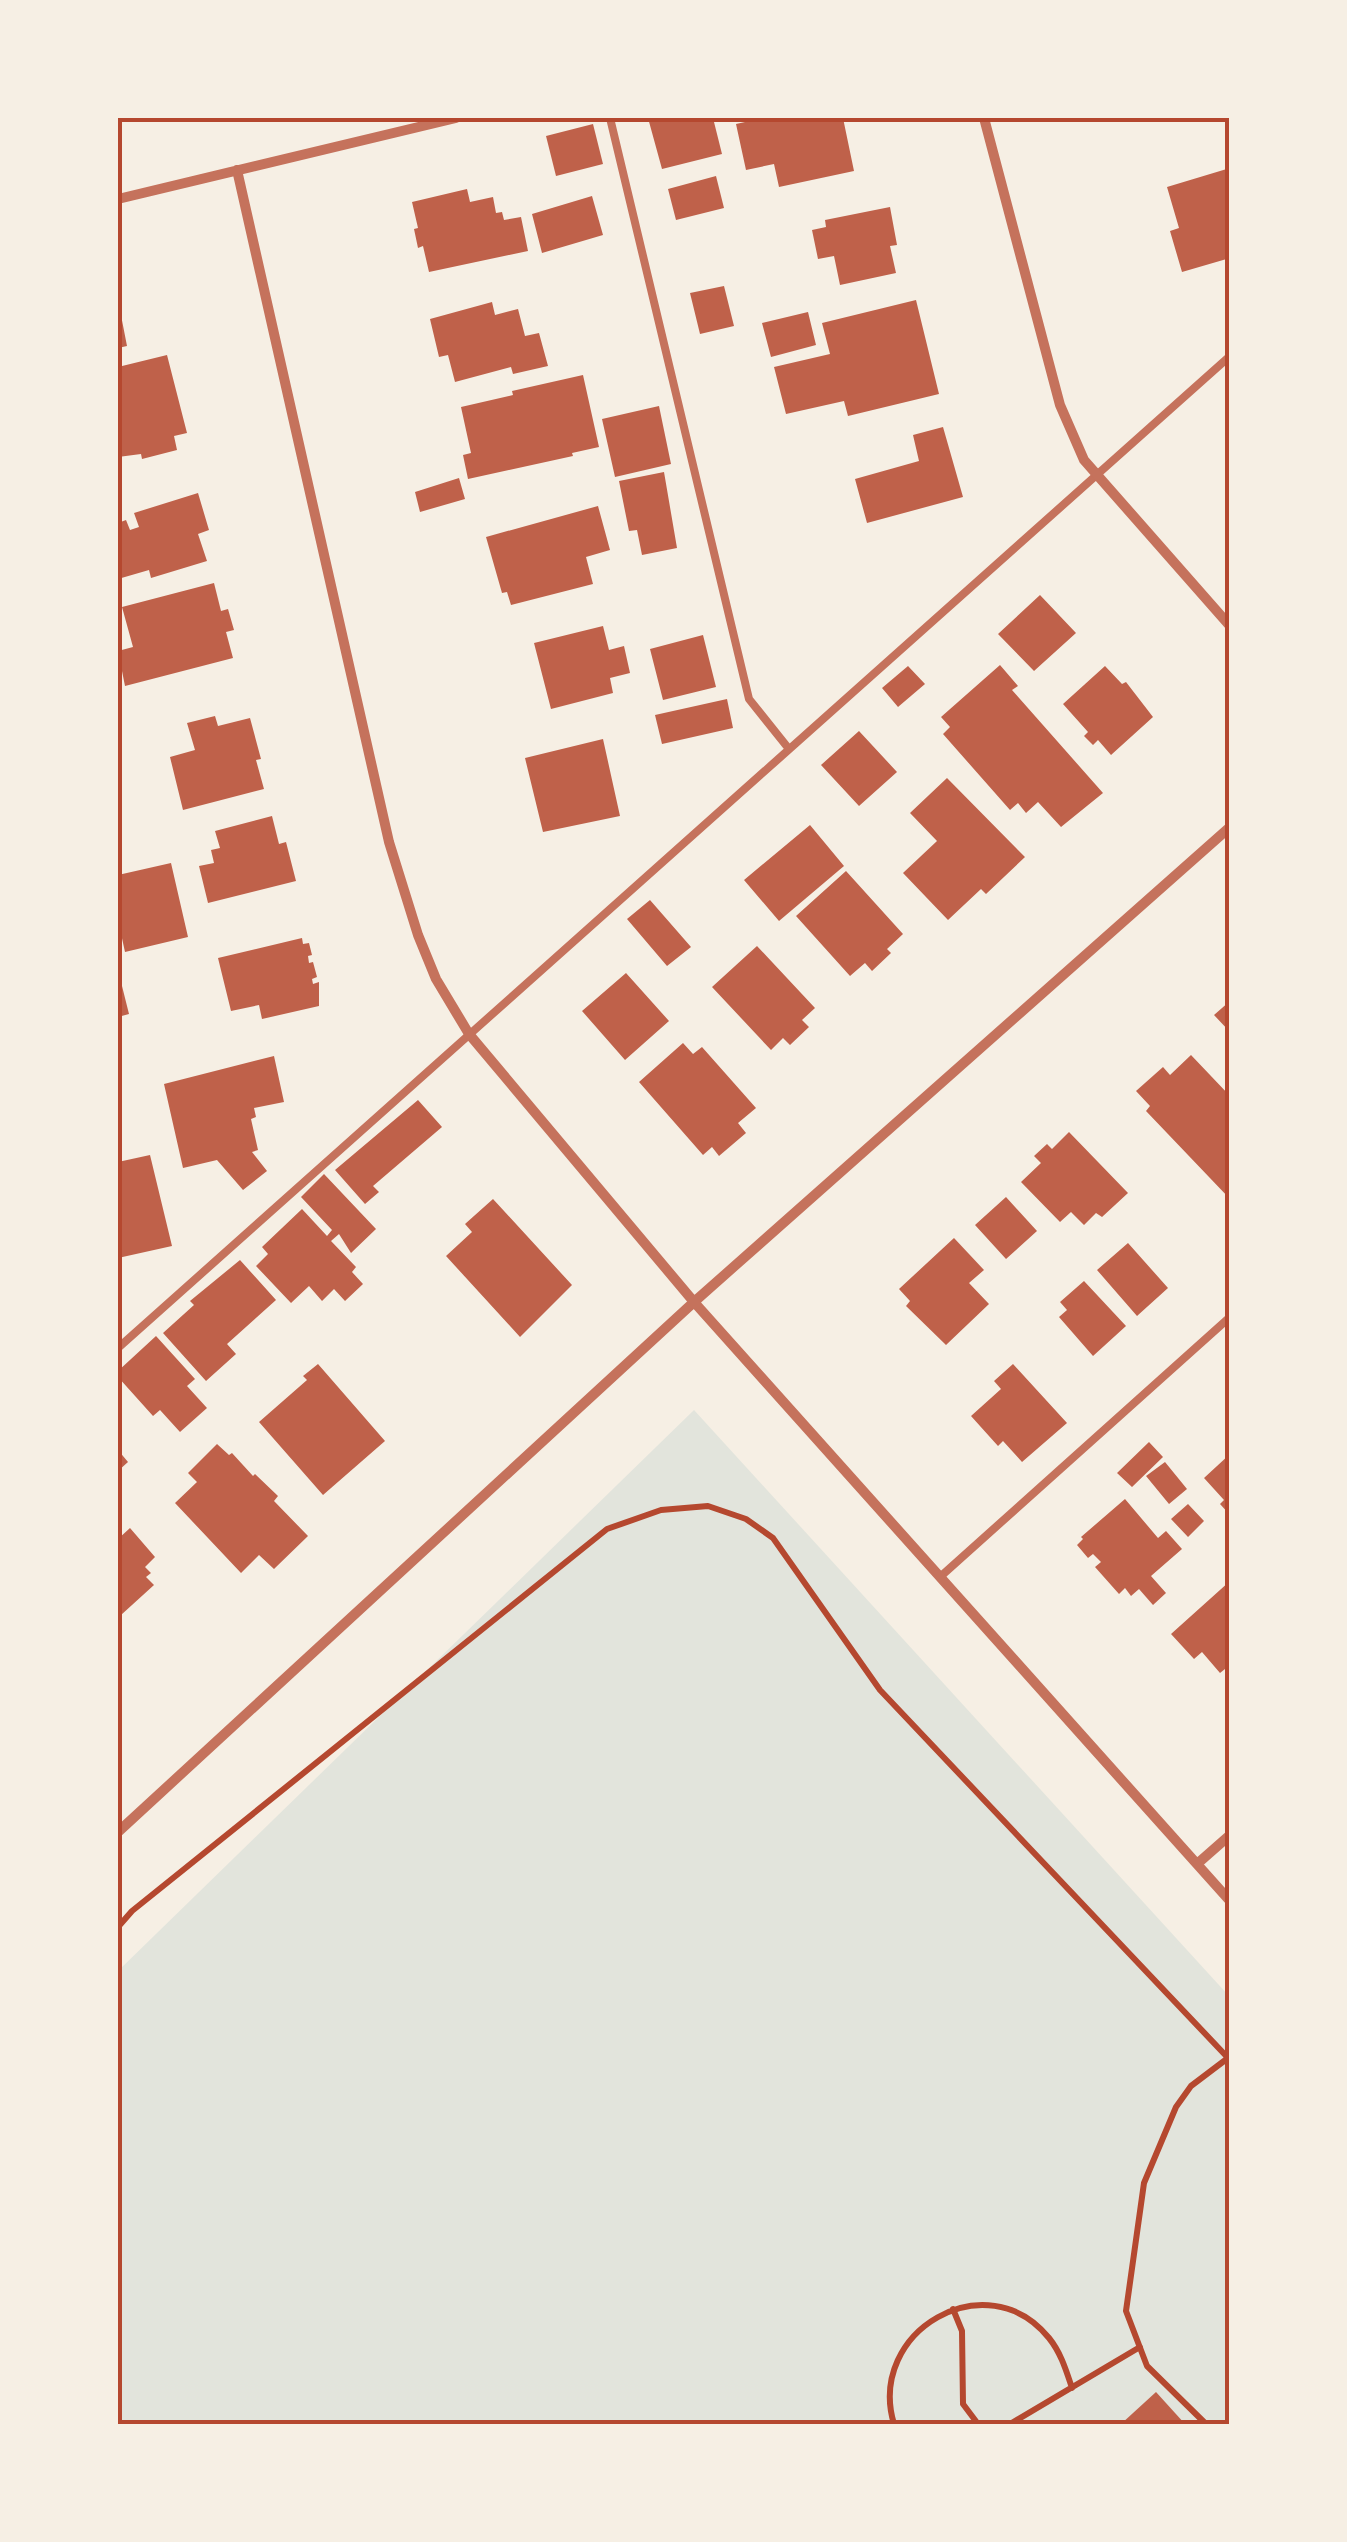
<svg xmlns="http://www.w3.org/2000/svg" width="1347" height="2542" viewBox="0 0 1347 2542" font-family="'PT Sans Narrow',sans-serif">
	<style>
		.green { fill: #e2e4dc }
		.building { fill: #bf614a }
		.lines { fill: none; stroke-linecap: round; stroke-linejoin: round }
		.path { stroke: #b5482f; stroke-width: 6 }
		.service { stroke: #c5725c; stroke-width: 8 }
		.minor { stroke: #c5725c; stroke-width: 10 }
		.neatline { fill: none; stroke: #b5482f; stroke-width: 4 }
	</style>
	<rect width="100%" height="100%" fill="#f6efe4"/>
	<!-- green -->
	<path class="green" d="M 694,1410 L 1229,1996 L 1229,2424 L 118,2424 L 118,1971 Z"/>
	<!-- building -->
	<path class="building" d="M 648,118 L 713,118 L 722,154 L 662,169 Z
		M 763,118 L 843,118 L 854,171 L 779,187 L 774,164 L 746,170 L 736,124 Z
		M 593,124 L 603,164 L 556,176 L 546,136 Z
		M 1230,168 L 1230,258 L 1182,272 L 1170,231 L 1179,228 L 1167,187 Z
		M 716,176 L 724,208 L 676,220 L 668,189 Z
		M 467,189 L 470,202 L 493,197 L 496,213 L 502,212 L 504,220 L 521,217 L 528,251 L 429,272 L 423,246 L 418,248 L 414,229 L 418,228 L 412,202 Z
		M 592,196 L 603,235 L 542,253 L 532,214 Z
		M 890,207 L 897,245 L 890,246 L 896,273 L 840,285 L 834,256 L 818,259 L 812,230 L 826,227 L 825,220 Z
		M 724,286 L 734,326 L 700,334 L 690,293 Z
		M 916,300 L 939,394 L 848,416 L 844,401 L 786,414 L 774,367 L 830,354 L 822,323 Z
		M 492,302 L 495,315 L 518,309 L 525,336 L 539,333 L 548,366 L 513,374 L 511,367 L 455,382 L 448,355 L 439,357 L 430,319 Z
		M 119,305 L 127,346 L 118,348 L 118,306 Z
		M 808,312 L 816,345 L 771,357 L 762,323 Z
		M 167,355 L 187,433 L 174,436 L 177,450 L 142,459 L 141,454 L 118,457 L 118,367 Z
		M 583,375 L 599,447 L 572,453 L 573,456 L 468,479 L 463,455 L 471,453 L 461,407 L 513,395 L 512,391 Z
		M 659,406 L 671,464 L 615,477 L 602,419 Z
		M 943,427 L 963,497 L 867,523 L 855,479 L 919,461 L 913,435 Z
		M 664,472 L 677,548 L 642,555 L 637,530 L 629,531 L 619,481 Z
		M 459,478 L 465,499 L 420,512 L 415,492 Z
		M 198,493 L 209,530 L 198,534 L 207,561 L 151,578 L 149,570 L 118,579 L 118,523 L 126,520 L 130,530 L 139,527 L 134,513 Z
		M 598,506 L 610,550 L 586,557 L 593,584 L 511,605 L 507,592 L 502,593 L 486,537 Z
		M 214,583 L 221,611 L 228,609 L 234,630 L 226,632 L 233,658 L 125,686 L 118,651 L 133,647 L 122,607 Z
		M 1040,595 L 1076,633 L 1034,671 L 998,634 Z
		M 603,626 L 609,650 L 624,646 L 630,673 L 610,678 L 613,693 L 551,709 L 534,643 Z
		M 703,635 L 716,687 L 663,700 L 650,649 Z
		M 1000,665 L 1018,686 L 1012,690 L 1103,793 L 1061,827 L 1038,802 L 1026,813 L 1018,803 L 1010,810 L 943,734 L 950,727 L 941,717 Z
		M 908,666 L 925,684 L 898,707 L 882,688 Z
		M 1105,666 L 1122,684 L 1126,682 L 1153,717 L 1111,755 L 1098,740 L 1093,745 L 1084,736 L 1088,732 L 1063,704 Z
		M 727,699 L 733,728 L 662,744 L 655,715 Z
		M 215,716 L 218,726 L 250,718 L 261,759 L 256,760 L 264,789 L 183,810 L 170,757 L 195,750 L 187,723 Z
		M 859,731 L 897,772 L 859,806 L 821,765 Z
		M 603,739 L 620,816 L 543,832 L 525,758 Z
		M 947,778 L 1025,857 L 986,894 L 981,889 L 948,920 L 903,873 L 937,841 L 910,813 Z
		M 272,816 L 279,844 L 286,842 L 296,881 L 208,903 L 199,866 L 214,863 L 211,850 L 220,848 L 215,831 Z
		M 810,825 L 844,866 L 779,921 L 744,880 Z
		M 171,863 L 188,937 L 125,952 L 118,920 L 118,875 Z
		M 846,871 L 903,934 L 887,949 L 891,953 L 872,971 L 865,963 L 850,976 L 796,916 Z
		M 650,900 L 691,947 L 667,966 L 627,919 Z
		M 302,938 L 303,944 L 309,943 L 312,955 L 308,956 L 309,963 L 313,962 L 317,977 L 312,979 L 313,984 L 319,982 L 319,1006 L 262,1019 L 259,1005 L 231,1011 L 218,958 Z
		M 757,946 L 815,1008 L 802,1020 L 809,1027 L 790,1045 L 783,1038 L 771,1050 L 712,987 Z
		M 118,970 L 129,1014 L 118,1017 Z
		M 626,973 L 669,1021 L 625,1060 L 582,1011 Z
		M 1230,1001 L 1230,1032 L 1214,1015 Z
		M 683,1043 L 693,1054 L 702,1047 L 756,1108 L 738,1123 L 746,1133 L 719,1156 L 712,1147 L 703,1155 L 639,1082 Z
		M 1191,1055 L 1230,1096 L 1230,1199 L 1146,1111 L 1150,1106 L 1136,1091 L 1163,1067 L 1170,1075 Z
		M 274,1056 L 284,1102 L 254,1108 L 256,1117 L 251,1119 L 258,1150 L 252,1152 L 267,1171 L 243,1190 L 217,1160 L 183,1168 L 164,1084 Z
		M 418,1100 L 442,1127 L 373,1186 L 379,1192 L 365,1204 L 335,1170 Z
		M 1069,1132 L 1128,1193 L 1102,1217 L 1096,1213 L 1084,1225 L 1071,1212 L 1060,1222 L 1021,1182 L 1041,1163 L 1034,1156 L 1047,1144 L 1052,1149 Z
		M 150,1155 L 172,1246 L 118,1258 L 118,1162 Z
		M 324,1174 L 376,1229 L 351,1253 L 339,1234 L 331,1241 L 356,1267 L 352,1272 L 363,1284 L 345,1301 L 334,1289 L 322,1301 L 309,1286 L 291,1303 L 256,1266 L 268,1254 L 262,1247 L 302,1209 L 327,1236 L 332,1230 L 301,1197 Z
		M 1006,1197 L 1037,1231 L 1006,1259 L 975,1225 Z
		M 493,1199 L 572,1285 L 520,1337 L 446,1256 L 472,1232 L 465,1224 Z
		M 954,1238 L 984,1270 L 969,1283 L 989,1304 L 946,1345 L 906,1306 L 910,1301 L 899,1289 Z
		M 1128,1243 L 1168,1288 L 1137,1316 L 1097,1270 Z
		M 240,1260 L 276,1300 L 227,1344 L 236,1354 L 206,1381 L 163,1333 L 194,1305 L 190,1301 Z
		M 1084,1281 L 1126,1326 L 1093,1356 L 1059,1317 L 1067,1310 L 1060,1302 Z
		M 156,1336 L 195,1379 L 187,1386 L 207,1408 L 180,1432 L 160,1410 L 153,1416 L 118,1377 L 118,1371 Z
		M 318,1364 L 385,1441 L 323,1495 L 259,1422 L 307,1380 L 303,1376 Z
		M 1013,1364 L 1067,1423 L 1022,1462 L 1003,1441 L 998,1446 L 971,1416 L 1001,1389 L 994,1381 Z
		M 1149,1442 L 1163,1457 L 1132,1487 L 1117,1473 Z
		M 217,1444 L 229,1455 L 232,1453 L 253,1476 L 255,1474 L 278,1496 L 274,1501 L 308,1536 L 274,1569 L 259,1555 L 241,1573 L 175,1503 L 197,1482 L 188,1473 Z
		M 118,1450 L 128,1462 L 118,1471 Z
		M 1230,1454 L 1230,1515 L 1220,1504 L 1224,1500 L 1204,1478 Z
		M 1165,1462 L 1187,1489 L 1169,1504 L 1146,1476 Z
		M 1125,1499 L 1158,1538 L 1166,1531 L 1182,1549 L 1151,1576 L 1166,1593 L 1153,1605 L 1139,1589 L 1131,1596 L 1125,1588 L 1119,1594 L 1095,1567 L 1101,1562 L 1093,1554 L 1088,1558 L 1077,1545 L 1083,1539 L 1081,1537 Z
		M 1188,1504 L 1204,1521 L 1188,1537 L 1171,1519 Z
		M 130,1528 L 155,1557 L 145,1567 L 151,1573 L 146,1577 L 154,1585 L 121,1615 L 118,1611 L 118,1539 Z
		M 1230,1581 L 1230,1665 L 1220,1673 L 1202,1652 L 1194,1659 L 1171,1634 Z
		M 1156,2392 L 1185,2424 L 1121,2424 Z"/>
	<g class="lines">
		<!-- path -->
		<path class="path" d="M 118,1927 L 132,1911 L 607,1529 L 661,1510 L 708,1506 L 746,1519 L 773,1538 L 880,1690 L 1230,2060
			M 953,2309 L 962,2331 L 963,2404 L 978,2424
			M 894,2424 C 866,2331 987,2261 1049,2338 C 1061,2353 1066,2370 1072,2388
			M 1010,2424 L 1140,2347
			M 1206,2424 L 1147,2366 L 1126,2311 L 1144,2183 L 1176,2107 L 1191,2086 L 1228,2058"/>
		<!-- service -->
		<path class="service" d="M 610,118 L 749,699 L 789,749
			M 118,1348 L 1230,356
			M 940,1577 L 1230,1317"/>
		<!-- minor -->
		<path class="minor" d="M 984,118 L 1060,405 L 1084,460 L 1230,626
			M 237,170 L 389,842 L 418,935 L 436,979 L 469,1034 L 694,1302 L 1230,1901
			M 118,199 L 456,118
			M 118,1832 L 694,1302 L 1230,827
			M 1197,1864 L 1230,1835"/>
	</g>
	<!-- border -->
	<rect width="1347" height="2542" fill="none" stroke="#f6efe4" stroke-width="240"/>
	<rect x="120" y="120" width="1107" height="2302" class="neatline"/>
</svg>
